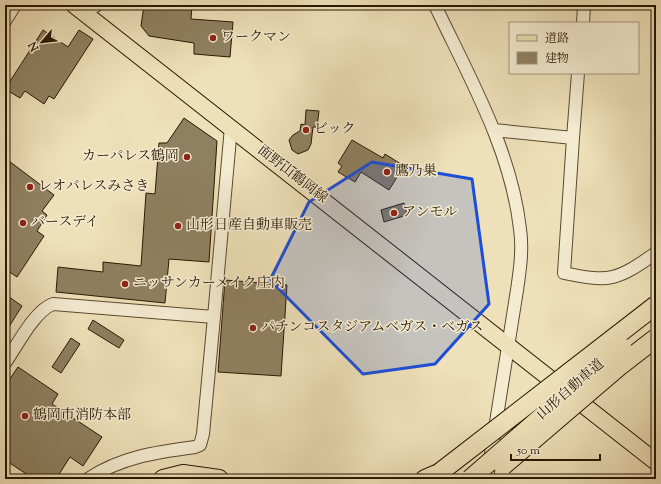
<svg xmlns="http://www.w3.org/2000/svg" width="661" height="484" viewBox="0 0 661 484" font-family="'Sorts Mill Goudy','Noto Serif JP',serif">
	<style>
		.building { fill: #8f8061; stroke: #291703 }
		.lines { fill: none; stroke-linecap: round; stroke-linejoin: round }
		.minor-casing { stroke: #5a4930; stroke-width: 14 }
		.major-casing { stroke: #291703; stroke-width: 18 }
		.highway-casing { stroke: #291703; stroke-width: 20 }
		.minor { stroke: #f4ebd1; stroke-width: 12 }
		.major { stroke: #eee0b8; stroke-width: 16 }
		.highway { stroke: #eee0b8; stroke-width: 18 }
		.highway-bridge-casing { stroke: #291703; stroke-width: 20; stroke-linecap: butt }
		.highway-bridge { stroke: #eee0b8; stroke-width: 18 }
		.marked { fill: #1d4ed8; fill-opacity: 0.2; stroke: #1d4ed8; stroke-width: 3; stroke-linejoin: round }
		.poi-dot { fill: #8f2418; stroke: #f4ebd1; stroke-width: 1.5 }
		.labels { text-anchor: middle; dominant-baseline: central; stroke-width: 3; stroke-linejoin: round; paint-order: stroke }
		.poi-label { font-size: 14px; fill: #291703; stroke: #f4ebd1; text-anchor: start }
		.street-label { font-size: 14px; fill: #291703; stroke: #f4ebd1 }
	</style>
	<rect width="100%" height="100%" fill="#eee0b8"/>
	<filter id="stains"><feTurbulence type="fractalNoise" baseFrequency=".005" numOctaves="4"/><feColorMatrix values="0 0 0 0 .2 0 0 0 0 .09 0 0 0 0 .02 0 0 0 .5 -.17"/></filter>
	<radialGradient id="worn" r=".72"><stop offset=".6" stop-color="#630" stop-opacity="0"/><stop offset="1" stop-color="#630" stop-opacity=".3"/></radialGradient>
	<!-- building -->
	<path class="building" d="M 144,5 L 192,5 L 191,19 L 233,22 L 230,57 L 194,54 L 194,43 L 149,36 L 141,26 Z
		M 43,30 L 68,47 L 79,30 L 93,39 L 54,99 L 49,96 L 44,104 L 25,91 L 20,98 L 5,89 Z
		M 306,110 L 319,111 L 317,127 L 313,127 L 311,144 L 308,150 L 298,154 L 292,150 L 289,140 L 293,135 L 300,131 L 301,124 L 305,125 Z
		M 184,118 L 217,141 L 209,262 L 169,259 L 165,303 L 56,292 L 58,267 L 103,272 L 103,262 L 141,266 L 146,193 L 155,194 L 159,143 L 167,143 Z
		M 352,140 L 383,158 L 385,154 L 404,166 L 389,190 L 361,172 L 355,182 L 338,172 L 342,166 L 338,163 Z
		M 5,158 L 54,195 L 42,211 L 47,215 L 37,231 L 44,236 L 17,277 L 5,269 Z
		M 404,203 L 407,215 L 384,222 L 381,210 Z
		M 225,280 L 287,285 L 281,376 L 218,372 Z
		M 5,294 L 22,306 L 5,333 Z
		M 93,320 L 124,340 L 119,348 L 88,329 Z
		M 71,338 L 80,344 L 61,373 L 52,367 Z
		M 18,367 L 58,394 L 52,404 L 102,437 L 83,466 L 70,457 L 56,479 L 34,479 L 5,460 L 5,386 Z"/>
	<g class="lines">
		<!-- minor casing -->
		<g class="minor-casing">
			<path id="minor" d="M 435,5 C 469,77 511,149 520,229 C 523,249 520,270 517,290 L 487,479
				M 84,13 L 97,5
				M 5,21 L 15,5
				M 583,23 L 584,5
				M 494,130 L 573,138 L 564,273 C 611,283 617,280 656,253
				M 573,138 L 578,73
				M 214,317 L 231,127
				M 5,363 C 17,346 34,311 53,304 L 214,317 L 203,434 L 200,445 L 195,447 C 157,452 121,457 88,479"/>
		</g>
		<!-- major casing -->
		<g class="major-casing">
			<path id="major" d="M 74,5 L 656,462"/>
		</g>
		<!-- highway casing -->
		<g class="highway-casing">
			<path id="highway" d="M 163,479 L 183,474 L 219,479
				M 425,479 L 439,473"/>
		</g>
		<!-- minor -->
		<use href="#minor" class="minor"/>
		<!-- major -->
		<use href="#major" class="major"/>
		<!-- highway -->
		<use href="#highway" class="highway"/>
		<!-- highway-bridge casing -->
		<g class="highway-bridge-casing">
			<path id="highway-bridge" d="M 503,466 L 621,365 L 656,338
				M 439,473 L 656,305
				M 470,479 L 622,347"/>
		</g>
		<!-- highway-bridge -->
		<use href="#highway-bridge" class="highway-bridge"/>
	</g>
	<!-- marked area -->
	<path class="marked" d="M 372,162 L 472,179 L 489,304 L 435,364 L 363,374 L 270,280 L 309,202 Z"/>
	<!-- markers -->
	<g class="poi-dot">
		<circle cx="213" cy="38" r="4"/>
		<circle cx="306" cy="130" r="4"/>
		<circle cx="187" cy="157" r="4"/>
		<circle cx="387" cy="172" r="4"/>
		<circle cx="30" cy="187" r="4"/>
		<circle cx="394" cy="213" r="4"/>
		<circle cx="23" cy="223" r="4"/>
		<circle cx="178" cy="226" r="4"/>
		<circle cx="125" cy="284" r="4"/>
		<circle cx="253" cy="328" r="4"/>
		<circle cx="25" cy="416" r="4"/>
	</g>
	<g class="labels">
		<!-- poi labels -->
		<g class="poi-label">
			<text x="221" y="38">ワークマン</text>
			<text x="314" y="130">ビック</text>
			<text x="179" y="157" text-anchor="end">カーパレス鶴岡</text>
			<text x="395" y="172">鷹乃巣</text>
			<text x="38" y="187">レオパレスみさき</text>
			<text x="402" y="213">アンモル</text>
			<text x="31" y="223">バースデイ</text>
			<text x="186" y="226">山形日産自動車販売</text>
			<text x="133" y="284">ニッサンカーメイク庄内</text>
			<text x="261" y="328">パチンコスタジアムベガス・ベガス</text>
			<text x="33" y="416">鶴岡市消防本部</text>
		</g>
		<!-- street labels -->
		<g class="street-label">
			<text transform="translate(292 175) rotate(38)">面野山鶴岡線</text>
			<text transform="translate(571 390) rotate(-41)">山形自動車道</text>
		</g>
	</g>
	<!-- margin -->
	<rect width="661" height="484" fill="none" stroke="#eee0b8" stroke-width="20"/>
	<rect x="6" y="6" width="649" height="472" fill="none" stroke="#291703" stroke-width="2"/>
	<rect x="10" y="10" width="641" height="464" fill="none" stroke="#291703"/>
	<!-- legend -->
	<rect x="509" y="22" width="130" height="52" fill="#f4ebd1" stroke="#a3967f"/>
	<rect x="517" y="35" width="20" height="6" fill="#eee0b8" stroke="#a3967f"/>
	<text x="545" y="42" font-size="12" fill="#291703">道路</text>
	<rect x="517" y="52" width="20" height="12" fill="#8f8061" stroke="#a3967f"/>
	<text x="545" y="62" font-size="12" fill="#291703">建物</text>
	<!-- north arrow -->
	<g transform="translate(42 42) rotate(242)" stroke="#f4ebd1" stroke-width="3" paint-order="stroke">
	<path d="M0-3L7 15L0 10L-7 15Z" fill="#291703"/>
	<text y="-6" font-size="11" font-weight="bold" text-anchor="middle" fill="#291703">N</text>
	</g>
	<!-- scale -->
	<path d="M511 454v6h89v-6" fill="none" stroke="#291703" stroke-width="2"/>
	<text x="517" y="454" font-size="12" fill="#291703" stroke="#f4ebd1" stroke-width="3" paint-order="stroke">50 m</text>
	<rect width="100%" height="100%" filter="url(#stains)"/>
	<rect width="100%" height="100%" fill="url(#worn)"/>
</svg>
